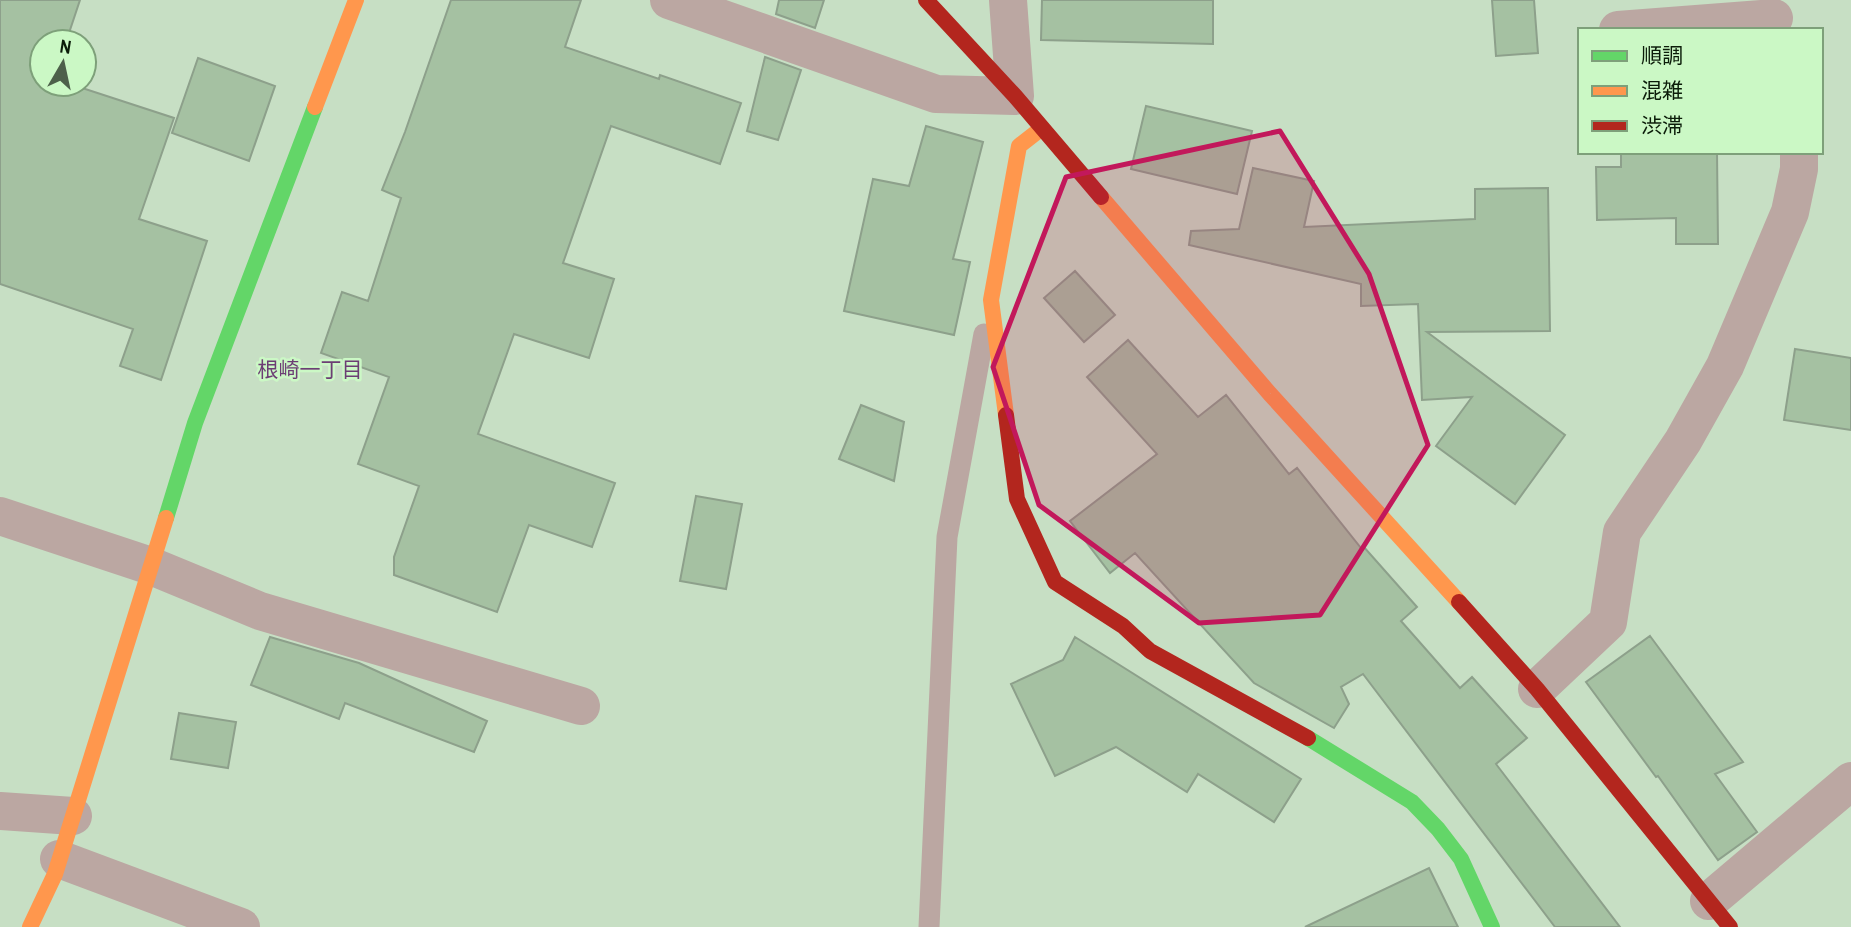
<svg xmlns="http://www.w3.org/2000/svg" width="1851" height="927" viewBox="0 0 1851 927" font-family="'Archivo Narrow','Noto Sans JP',sans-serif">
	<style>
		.building { fill: #a5c1a2; stroke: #8da08b; stroke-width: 2 }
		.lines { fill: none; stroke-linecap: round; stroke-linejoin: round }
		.lane { stroke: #bba7a2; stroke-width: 21 }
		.street { stroke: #bba7a2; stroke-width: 38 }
		.fast { stroke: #63d668; stroke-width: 16 }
		.slow { stroke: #ff974d; stroke-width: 16 }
		.jam { stroke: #b3261e; stroke-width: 16 }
		.marked { fill: #c2185b; fill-opacity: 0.2; stroke: #c2185b; stroke-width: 5; stroke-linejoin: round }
		.labels { text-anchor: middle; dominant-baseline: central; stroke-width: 5; stroke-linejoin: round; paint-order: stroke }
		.neighbourhood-label { font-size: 21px; fill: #6c3e74; stroke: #cbf8c5 }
	</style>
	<rect width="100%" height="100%" fill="#c7dfc4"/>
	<!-- building -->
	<path class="building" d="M 0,0 L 80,0 L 66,42 L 42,42 L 42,84 L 70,84 L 174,118 L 139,219 L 207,241 L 161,380 L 120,366 L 133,329 L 0,284 Z
		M 451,0 L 581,0 L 565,47 L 659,79 L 660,75 L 741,103 L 720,164 L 611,126 L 563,263 L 614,279 L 589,358 L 514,334 L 478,434 L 615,483 L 592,547 L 529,525 L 497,612 L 394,575 L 394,557 L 419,486 L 358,464 L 389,377 L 321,353 L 342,292 L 368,301 L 401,198 L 382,190 L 405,132 Z
		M 779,0 L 824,0 L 815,28 L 776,14 Z
		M 1042,0 L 1213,0 L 1213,44 L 1041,40 Z
		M 1492,0 L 1534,0 L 1538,53 L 1496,56 Z
		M 765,57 L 801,70 L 778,140 L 747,131 Z
		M 198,58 L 275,86 L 249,161 L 172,133 Z
		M 1146,106 L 1252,131 L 1237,194 L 1131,169 Z
		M 926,126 L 983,142 L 953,259 L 970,262 L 954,335 L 844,311 L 873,179 L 909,186 Z
		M 1621,152 L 1717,152 L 1718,244 L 1676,244 L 1676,218 L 1597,220 L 1596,167 L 1621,167 Z
		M 1253,168 L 1314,181 L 1304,227 L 1475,219 L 1475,189 L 1548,188 L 1550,331 L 1427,332 L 1565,435 L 1515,504 L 1436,446 L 1472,397 L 1422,400 L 1418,304 L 1361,306 L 1361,284 L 1189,245 L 1191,231 L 1239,229 Z
		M 1075,271 L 1115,315 L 1084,342 L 1044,298 Z
		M 1128,340 L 1198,417 L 1226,395 L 1289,474 L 1297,468 L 1361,548 L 1363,546 L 1417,607 L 1401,621 L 1460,688 L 1472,677 L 1527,738 L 1496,764 L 1620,927 L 1555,927 L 1363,674 L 1341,687 L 1349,704 L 1334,728 L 1254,683 L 1135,553 L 1110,573 L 1070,521 L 1157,454 L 1087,377 Z
		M 1795,349 L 1851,358 L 1851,430 L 1784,420 Z
		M 861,405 L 904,422 L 894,481 L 839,459 Z
		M 696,496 L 742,504 L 726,589 L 680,581 Z
		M 1650,636 L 1743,762 L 1715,774 L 1757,832 L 1718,860 L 1658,776 L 1656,777 L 1586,682 Z
		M 270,637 L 359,663 L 487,721 L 474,752 L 345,703 L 339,719 L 251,685 Z
		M 1075,637 L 1301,779 L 1274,822 L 1198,774 L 1187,792 L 1116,747 L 1055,776 L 1011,684 L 1063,660 Z
		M 179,713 L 236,722 L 228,768 L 171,759 Z
		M 1429,868 L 1458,927 L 1305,927 Z"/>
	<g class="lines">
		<!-- lane -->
		<path class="lane" d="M 929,927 L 947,537 L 984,334"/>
		<!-- street -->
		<path class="street" d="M 669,0 L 936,94 L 1015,96 L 1008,0
			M 1618,30 L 1774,18
			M 0,516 L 151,566 L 260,611 L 581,706
			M 1537,689 L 1608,622 L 1622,532 L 1683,441 L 1725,366 L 1790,212 L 1799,169 L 1799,152
			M 0,811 L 73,816
			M 59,859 L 241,927
			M 1709,901 L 1851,781"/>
		<!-- fast -->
		<path class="fast" d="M 166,518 L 195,423 L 315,107
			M 1308,738 L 1412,802 L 1438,829 L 1461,859 L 1492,927"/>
		<!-- slow -->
		<path class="slow" d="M 315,107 L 356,0
			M 1101,197 L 1270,394 L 1459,602
			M 1006,415 L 991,300 L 1019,146 L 1042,128
			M 30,927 L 55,874 L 166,518"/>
		<!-- jam -->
		<path class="jam" d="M 926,0 L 1015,96 L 1101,197
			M 1006,415 L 1017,499 L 1055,582 L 1123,626 L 1150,651 L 1308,738
			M 1459,602 L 1537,689 L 1730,927"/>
	</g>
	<!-- marked area -->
	<path class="marked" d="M 1280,131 L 1369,274 L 1428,445 L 1320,615 L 1199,623 L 1039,505 L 993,367 L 1066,177 Z"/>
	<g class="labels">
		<!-- neighbourhood labels -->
		<g class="neighbourhood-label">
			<text x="310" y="369">根崎一丁目</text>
		</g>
	</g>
	<!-- legend -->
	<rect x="1578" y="28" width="245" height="126" fill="#cbf8c5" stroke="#7ea07a" stroke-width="2"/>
	<rect x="1592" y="51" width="35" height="10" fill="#63d668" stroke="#7ea07a" stroke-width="2"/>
	<text x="1641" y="63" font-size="21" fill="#0b1c09">順調</text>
	<rect x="1592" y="86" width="35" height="10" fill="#ff974d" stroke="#7ea07a" stroke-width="2"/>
	<text x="1641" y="98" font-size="21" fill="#0b1c09">混雑</text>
	<rect x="1592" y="121" width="35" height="10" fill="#b3261e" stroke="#7ea07a" stroke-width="2"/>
	<text x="1641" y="133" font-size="21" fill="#0b1c09">渋滞</text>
	<!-- north arrow -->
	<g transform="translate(63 63) rotate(9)"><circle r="33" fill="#cbf8c5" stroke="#7ea07a" stroke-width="2"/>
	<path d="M0-5L12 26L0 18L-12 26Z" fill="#4d604a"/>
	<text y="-10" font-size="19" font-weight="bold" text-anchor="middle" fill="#0b1c09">N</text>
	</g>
</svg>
